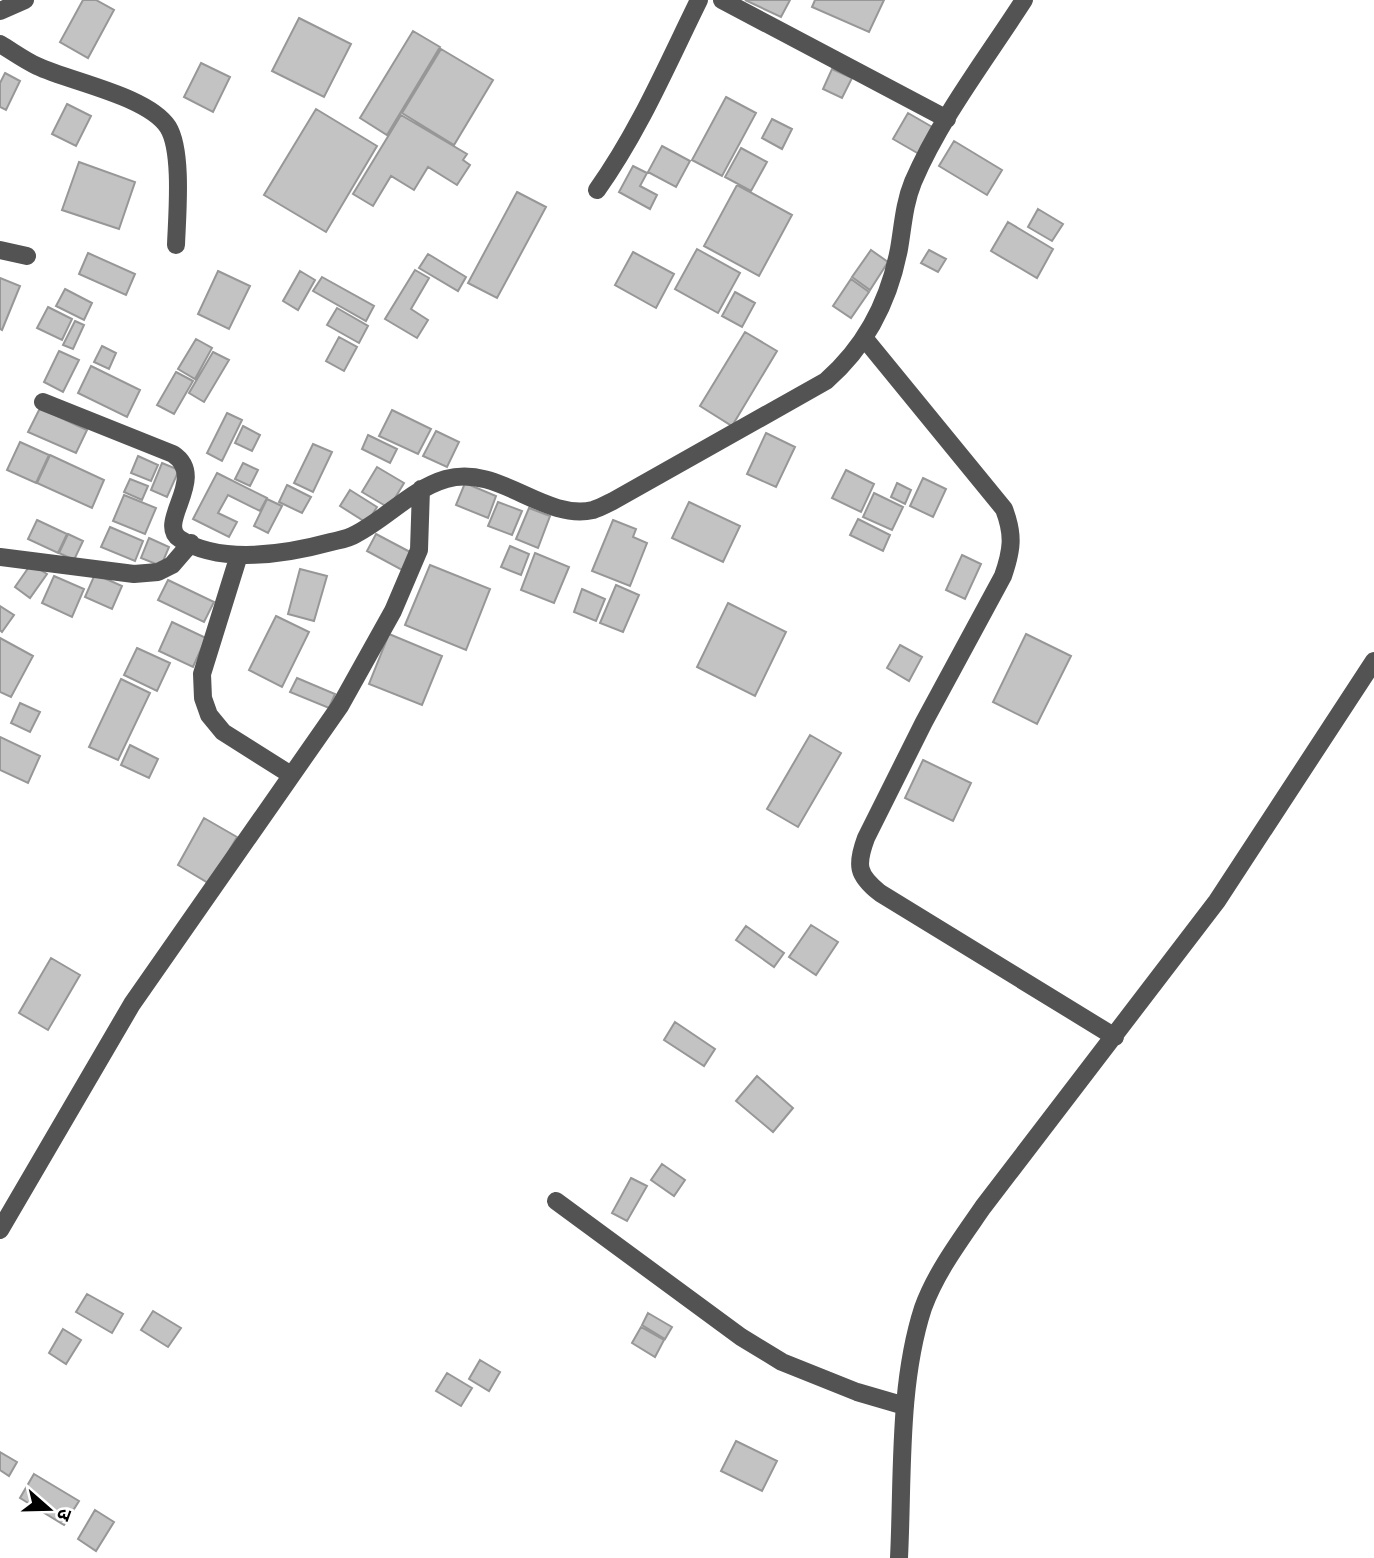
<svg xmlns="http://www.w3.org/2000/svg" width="1374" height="1558" viewBox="0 0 1374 1558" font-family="'Alegreya Sans','Noto Sans Devanagari',sans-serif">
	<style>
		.building { fill: #c3c3c3; stroke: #979797; stroke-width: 2 }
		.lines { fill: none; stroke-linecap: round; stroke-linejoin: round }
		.minor { stroke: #535353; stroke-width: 18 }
	</style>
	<rect width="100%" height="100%" fill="#fff"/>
	<!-- building -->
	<path class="building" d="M 83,0 L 96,0 L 114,10 L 88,58 L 60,42 Z
		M 745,0 L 790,0 L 781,17 Z
		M 815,0 L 884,0 L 869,32 L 812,7 Z
		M 299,18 L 351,44 L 324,97 L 272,71 Z
		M 413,31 L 440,47 L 387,135 L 360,118 Z
		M 441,49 L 493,80 L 454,145 L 402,113 Z
		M 201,63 L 230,77 L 213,112 L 184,97 Z
		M 832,69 L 852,78 L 842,98 L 823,89 Z
		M 5,73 L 20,81 L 6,110 L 0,107 L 0,83 Z
		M 726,97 L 756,113 L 722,176 L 692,160 Z
		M 67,104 L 91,116 L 76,146 L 52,134 Z
		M 316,109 L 377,146 L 326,232 L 264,195 Z
		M 908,113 L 934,128 L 919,154 L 893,139 Z
		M 401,115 L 467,154 L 463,160 L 470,165 L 457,185 L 428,167 L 414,190 L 391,176 L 373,206 L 353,194 Z
		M 772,119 L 792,129 L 782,149 L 762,138 Z
		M 954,141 L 1002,170 L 987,195 L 939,166 Z
		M 662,146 L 690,161 L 676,187 L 648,172 Z
		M 741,148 L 767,162 L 751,191 L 725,177 Z
		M 79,162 L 135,182 L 119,229 L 62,210 Z
		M 633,166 L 647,173 L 640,186 L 657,195 L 650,209 L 619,192 Z
		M 737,185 L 792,215 L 759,276 L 704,246 Z
		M 517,192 L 546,207 L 497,298 L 468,283 Z
		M 1038,209 L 1063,224 L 1052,241 L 1028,227 Z
		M 1008,222 L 1053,249 L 1037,278 L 991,251 Z
		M 697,249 L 740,273 L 718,313 L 675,289 Z
		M 871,250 L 888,262 L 870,290 L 852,277 Z
		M 929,250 L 946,259 L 938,272 L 921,263 Z
		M 633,252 L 674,274 L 656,308 L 615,285 Z
		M 88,253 L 135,274 L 126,295 L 79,274 Z
		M 428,254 L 466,277 L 458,291 L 419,268 Z
		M 415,270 L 429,278 L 411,309 L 428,320 L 417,338 L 385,319 Z
		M 218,271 L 250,286 L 229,329 L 198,314 Z
		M 300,271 L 315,280 L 298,310 L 283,301 Z
		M 322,277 L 374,306 L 366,321 L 313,291 Z
		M 0,278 L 20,286 L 2,330 L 0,329 Z
		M 851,279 L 869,292 L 851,318 L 833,306 Z
		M 65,289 L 92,303 L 84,320 L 56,306 Z
		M 735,292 L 755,303 L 742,327 L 722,316 Z
		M 48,307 L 72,319 L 62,340 L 37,328 Z
		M 337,308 L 368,326 L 359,343 L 327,325 Z
		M 75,321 L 84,325 L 73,349 L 63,345 Z
		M 745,332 L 777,351 L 732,426 L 700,406 Z
		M 339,337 L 357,347 L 344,371 L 326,361 Z
		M 196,339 L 212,348 L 195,379 L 178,369 Z
		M 102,346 L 116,353 L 109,369 L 94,362 Z
		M 59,351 L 79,360 L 63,392 L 44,382 Z
		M 213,352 L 229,360 L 204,402 L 189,393 Z
		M 91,366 L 140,390 L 127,417 L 78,393 Z
		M 176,372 L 193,381 L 174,414 L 157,405 Z
		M 40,408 L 87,430 L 76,453 L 28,432 Z
		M 392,410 L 431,429 L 418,454 L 379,436 Z
		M 227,413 L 242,420 L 222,461 L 207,453 Z
		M 243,426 L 260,435 L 252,451 L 235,443 Z
		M 436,431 L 459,442 L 447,467 L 423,456 Z
		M 766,433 L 795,447 L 776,487 L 747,474 Z
		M 368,435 L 397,449 L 390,463 L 362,449 Z
		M 20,442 L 49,455 L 36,483 L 7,470 Z
		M 313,444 L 332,452 L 313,492 L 294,483 Z
		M 50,455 L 104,480 L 92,508 L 37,483 Z
		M 138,456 L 158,465 L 151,481 L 131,473 Z
		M 162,463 L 179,470 L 167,497 L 151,490 Z
		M 243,463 L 258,470 L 250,486 L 235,479 Z
		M 377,467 L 404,483 L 389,508 L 362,492 Z
		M 846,470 L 874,484 L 861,512 L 832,498 Z
		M 217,473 L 267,498 L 260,511 L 228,495 L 218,513 L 237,522 L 229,537 L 193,519 Z
		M 923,478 L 946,489 L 933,517 L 910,506 Z
		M 130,479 L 148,486 L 142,500 L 124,492 Z
		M 465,483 L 496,496 L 488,518 L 456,505 Z
		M 897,483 L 911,490 L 905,504 L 891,497 Z
		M 287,485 L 311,497 L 302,513 L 279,502 Z
		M 350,490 L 377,507 L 367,523 L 340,506 Z
		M 874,493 L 903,507 L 892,530 L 863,517 Z
		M 124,495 L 156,508 L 145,534 L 113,521 Z
		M 267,499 L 282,506 L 268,533 L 254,526 Z
		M 498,502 L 522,511 L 512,535 L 488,526 Z
		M 689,502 L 740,526 L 723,562 L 672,538 Z
		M 529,508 L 550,516 L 538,548 L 516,539 Z
		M 858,519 L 890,535 L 883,551 L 850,535 Z
		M 37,520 L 67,534 L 58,553 L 28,539 Z
		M 613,520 L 636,529 L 633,537 L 647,543 L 630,586 L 592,571 Z
		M 110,527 L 143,541 L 135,561 L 101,547 Z
		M 68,534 L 83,541 L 74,560 L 59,553 Z
		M 376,534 L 412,553 L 402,570 L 367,551 Z
		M 149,538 L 169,547 L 161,566 L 141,558 Z
		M 510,546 L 529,554 L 521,575 L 501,567 Z
		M 535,553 L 569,567 L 554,603 L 521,590 Z
		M 962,555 L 981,564 L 965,599 L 946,590 Z
		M 31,564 L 47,574 L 30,598 L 15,587 Z
		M 430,565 L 490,589 L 466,650 L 405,625 Z
		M 300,569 L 327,576 L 314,621 L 288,614 Z
		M 95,574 L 122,586 L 112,609 L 85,597 Z
		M 54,576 L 84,589 L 72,617 L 42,603 Z
		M 168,580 L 214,602 L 204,622 L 158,600 Z
		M 616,585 L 639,595 L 623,632 L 600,623 Z
		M 582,589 L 605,599 L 596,621 L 574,612 Z
		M 728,603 L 786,632 L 755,696 L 697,667 Z
		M 0,606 L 14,615 L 2,632 L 0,630 Z
		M 276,616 L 309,632 L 282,687 L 249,670 Z
		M 172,622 L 206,638 L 193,667 L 159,651 Z
		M 389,634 L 442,656 L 422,705 L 369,684 Z
		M 1026,634 L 1071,656 L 1037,724 L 993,702 Z
		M 0,638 L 33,656 L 11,697 L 0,692 Z
		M 900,645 L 922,657 L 909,681 L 887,668 Z
		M 137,648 L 170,663 L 157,691 L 124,675 Z
		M 297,678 L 335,694 L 329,708 L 290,692 Z
		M 121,679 L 150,693 L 118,760 L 89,747 Z
		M 20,703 L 40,712 L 30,732 L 11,723 Z
		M 810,735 L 841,753 L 798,827 L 767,809 Z
		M 0,737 L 40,756 L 28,783 L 0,770 Z
		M 130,745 L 158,759 L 149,778 L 121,765 Z
		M 923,760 L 971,783 L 953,821 L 905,798 Z
		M 204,818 L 237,837 L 210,884 L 178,865 Z
		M 811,925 L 838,942 L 816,975 L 789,957 Z
		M 746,926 L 784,953 L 774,967 L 736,940 Z
		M 51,958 L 80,975 L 48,1030 L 19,1013 Z
		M 675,1022 L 715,1049 L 704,1066 L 664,1040 Z
		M 757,1076 L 793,1108 L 773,1132 L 736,1101 Z
		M 662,1164 L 685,1180 L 674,1196 L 651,1180 Z
		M 631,1178 L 647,1186 L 627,1221 L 612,1213 Z
		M 87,1294 L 123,1314 L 112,1333 L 76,1312 Z
		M 153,1311 L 181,1328 L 168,1347 L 141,1330 Z
		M 648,1313 L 672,1327 L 665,1339 L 642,1325 Z
		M 641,1327 L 664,1340 L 655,1357 L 632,1343 Z
		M 63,1329 L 81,1340 L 66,1364 L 49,1353 Z
		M 480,1360 L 500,1372 L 489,1391 L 469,1379 Z
		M 447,1373 L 472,1388 L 461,1406 L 436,1391 Z
		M 736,1441 L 777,1461 L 762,1491 L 721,1471 Z
		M 0,1452 L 17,1462 L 9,1476 L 0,1470 Z
		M 34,1474 L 79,1501 L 64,1525 L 20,1498 Z
		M 95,1510 L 114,1522 L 96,1551 L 78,1539 Z"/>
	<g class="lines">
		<!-- minor -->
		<path class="minor" d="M 722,0 L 947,119
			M 0,11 L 25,0
			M 0,44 C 12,51 24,60 37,66 C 71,82 148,96 168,127 C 183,151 177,216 176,245
			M 597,190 C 639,131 667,65 699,0
			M 0,250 L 27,256
			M 865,339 L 1004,509 C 1014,535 1012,550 1003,576 L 924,722 L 866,838 C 856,865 857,875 880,893 L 1115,1037
			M 43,402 L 173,454 C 209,478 155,523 180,539 C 221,565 287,554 331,542 C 339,540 348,539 356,534 C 387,518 412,489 446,479 C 499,464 543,521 593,510 C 600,508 607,504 613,501 L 826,381 C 867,345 889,301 899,249 C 903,226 904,204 913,182 C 941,117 986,59 1024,0
			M 239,555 L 202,674 L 203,698 L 209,715 L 223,732 L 291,775
			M 0,557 L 134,574 L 158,572 L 172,565 L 191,543
			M 556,1201 L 741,1337 L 782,1362 L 857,1392 L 905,1406
			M 0,1230 L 132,1004 L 340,706 L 393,611 L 419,550 L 421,489
			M 899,1558 C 903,1478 898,1385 923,1308 C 936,1272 961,1239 983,1207 L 1217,901 L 1374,661"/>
	</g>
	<!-- north arrow -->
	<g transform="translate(49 1509) rotate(110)" stroke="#ffffff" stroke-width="5" paint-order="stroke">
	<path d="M0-5L12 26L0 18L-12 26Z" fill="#000000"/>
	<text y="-10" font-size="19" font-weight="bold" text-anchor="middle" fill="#000000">उ</text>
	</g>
</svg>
